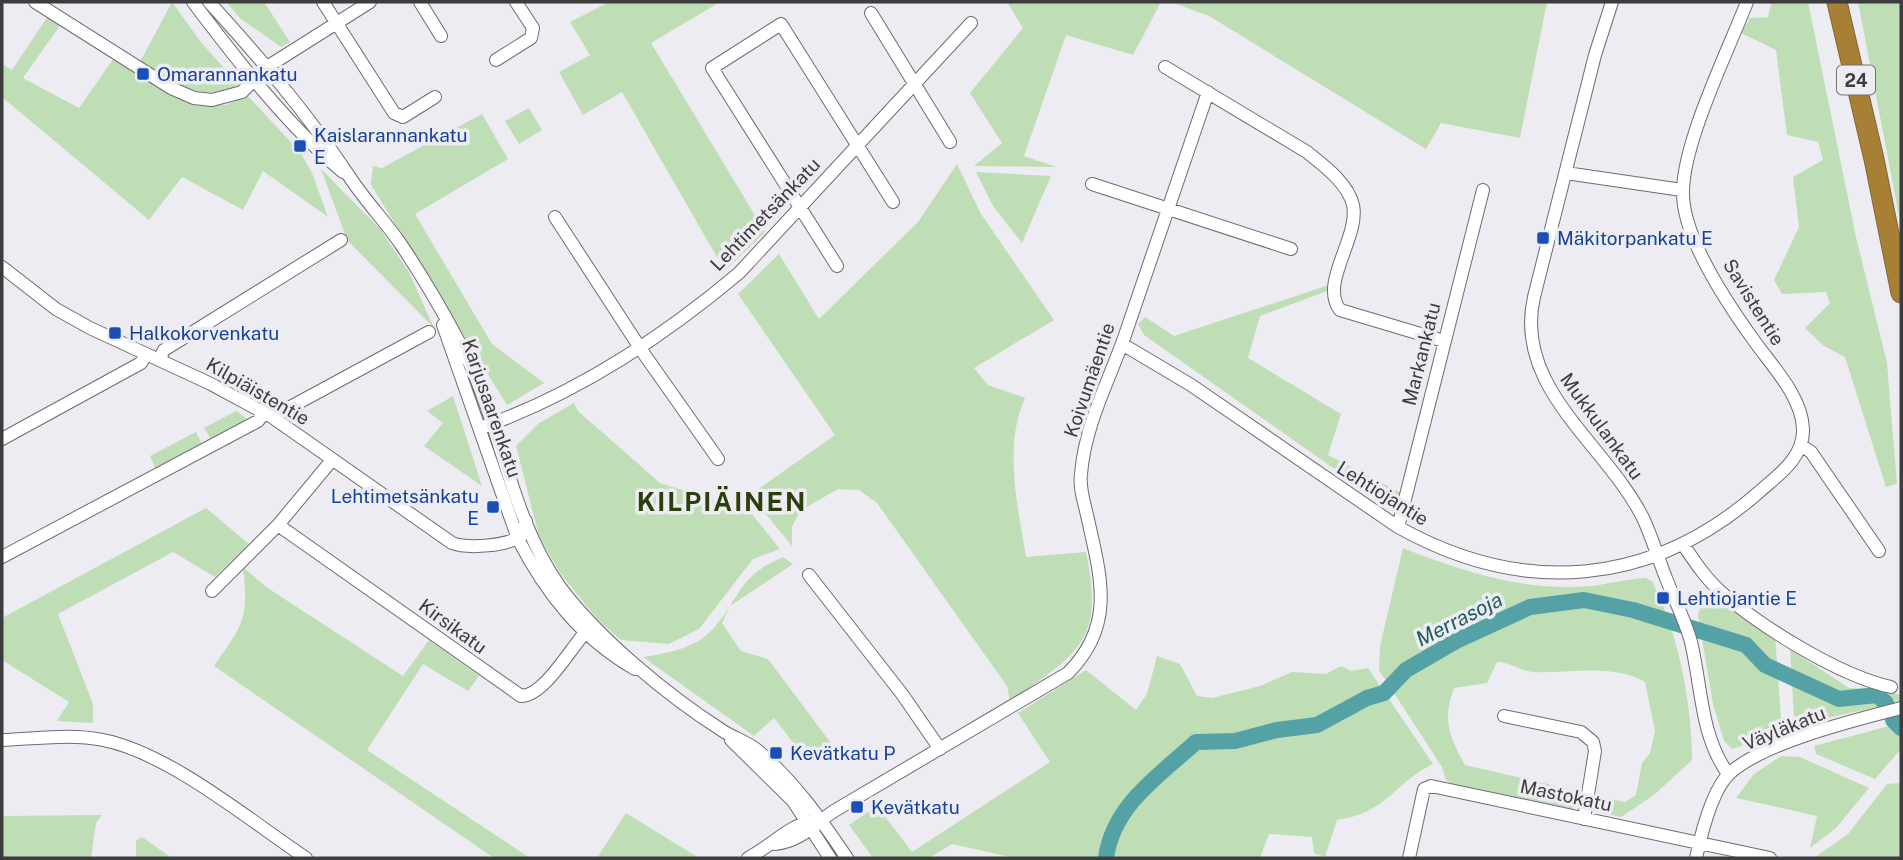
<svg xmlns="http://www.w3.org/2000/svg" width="1903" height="860" viewBox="0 0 1903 860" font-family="'Public Sans',sans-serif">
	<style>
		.green { fill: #bfdeb6 }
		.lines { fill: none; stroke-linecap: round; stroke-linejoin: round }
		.river { stroke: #55a2a6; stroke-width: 16 }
		.minor-casing { stroke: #6c6c71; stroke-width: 14 }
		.highway-casing { stroke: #826838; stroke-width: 21 }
		.minor { stroke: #fff; stroke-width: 12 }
		.highway { stroke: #a77f35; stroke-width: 19 }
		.transit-dot { fill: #1a4fb4; stroke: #edecf2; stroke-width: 2.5 }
		.labels { text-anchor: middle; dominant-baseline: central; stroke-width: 7; stroke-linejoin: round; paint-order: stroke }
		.shield { fill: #edecf2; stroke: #727175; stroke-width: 2 }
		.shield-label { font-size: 18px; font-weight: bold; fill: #3d3c3f }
		.transit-label { font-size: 19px; fill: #164399; stroke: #edecf2; text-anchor: start }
		.street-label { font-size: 19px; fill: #3d3c3f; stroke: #edecf2 }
		.water-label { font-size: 21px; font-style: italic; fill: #1b5c5f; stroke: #edecf2 }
		.district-label { font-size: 26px; font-weight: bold; letter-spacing: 2px; fill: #293f0c; stroke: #edecf2 }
	</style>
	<rect width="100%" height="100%" fill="#edecf2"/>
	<!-- green -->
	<path class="green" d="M 172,2 L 200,41 L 239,85 C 201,105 172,81 140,62 Z
		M 226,2 L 264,2 L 290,42 L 281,47 L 241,19 Z
		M 609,2 L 720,2 L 651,43 L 765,232 L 725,271 L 622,92 L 583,115 L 559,72 L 590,55 L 570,22 Z
		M 1007,2 L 1161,2 L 1133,55 L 1066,35 L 1024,156 L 1056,167 L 974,166 L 1002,143 L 970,93 L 1023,28 Z
		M 1171,2 L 1547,2 L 1520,138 L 1441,123 L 1426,149 L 1209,16 Z
		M 1767,2 L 1808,2 L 1856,237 L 1887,363 L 1897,484 L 1886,487 L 1845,357 L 1824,346 L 1805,328 L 1830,303 L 1826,292 L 1782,294 L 1774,280 L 1799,227 L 1793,177 L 1823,160 L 1818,142 L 1787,135 L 1776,50 L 1741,33 L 1750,18 L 1768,17 L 1771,4 Z
		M 1858,2 L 1901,2 L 1901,226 Z
		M 48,16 L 61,24 L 23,78 L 79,108 L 114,58 L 212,105 L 226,105 L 247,95 L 301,153 L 312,173 L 328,217 L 263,171 L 243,210 L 182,177 L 149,220 L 2,97 L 2,64 L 12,70 Z
		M 529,108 L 542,130 L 519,144 L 505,121 Z
		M 482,114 L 508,159 L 415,214 L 492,344 L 544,383 L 507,405 L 371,185 L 373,166 L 382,168 Z
		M 957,164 L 981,214 L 1054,320 L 974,368 L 988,385 L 1025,398 C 1003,446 1018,507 1026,557 L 1086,552 C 1105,643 1078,653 1010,701 L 1007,686 L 877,503 L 859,490 L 838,489 L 800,511 L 792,527 L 792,546 L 750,495 L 835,435 L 738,294 L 779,254 L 819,319 L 918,222 Z
		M 321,169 L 380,229 L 409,272 L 434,328 L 347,240 Z
		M 976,172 L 1051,176 L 1022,243 L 993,206 Z
		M 1332,284 L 1330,290 L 1260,316 L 1248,358 L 1341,414 L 1328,455 L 1401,493 L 1396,506 L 1346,477 L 1144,335 L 1138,324 L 1145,317 L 1174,336 Z
		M 453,396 L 482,486 L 424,446 L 443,423 L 427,411 Z
		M 574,403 L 578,411 L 660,483 L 727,504 L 739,498 L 780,549 L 753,559 L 699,629 L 669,644 L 621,640 L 598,620 L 560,573 L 539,536 L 516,446 L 538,424 Z
		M 236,411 L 246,418 L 241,427 L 213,442 L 204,428 Z
		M 196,432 L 203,446 L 156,470 L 150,456 Z
		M 206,508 L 249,544 L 215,577 L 173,552 L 58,614 L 93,704 L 93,723 L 57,721 L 69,702 L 2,660 L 2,618 Z
		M 1403,548 C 1464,572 1525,592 1591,586 C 1609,584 1627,579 1645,578 L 1652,581 C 1678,633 1692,702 1692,760 L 1654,795 L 1621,817 L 1595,811 L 1591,804 L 1593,795 L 1625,802 L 1636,795 L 1642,763 L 1650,753 L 1655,731 L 1645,682 C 1612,663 1570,674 1533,672 C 1520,671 1510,662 1497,662 L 1487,683 L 1454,688 C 1442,721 1449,735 1465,765 L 1582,792 L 1580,803 L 1572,809 L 1452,784 L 1446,780 L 1442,767 L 1379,670 L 1380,646 Z
		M 783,557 L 793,564 L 730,606 L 722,623 L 741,651 L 768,659 L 833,746 L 809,763 L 774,718 L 754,736 L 643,657 C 664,654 692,649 709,633 C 740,602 735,577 783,557 Z
		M 243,567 L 266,587 L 403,676 L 429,640 L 479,676 L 468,691 L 423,664 L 367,750 L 530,858 L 494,858 L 214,666 C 243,624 249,620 243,567 Z
		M 1705,594 L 1775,635 L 1782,732 L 1732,749 L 1724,741 L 1713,704 L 1698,615 Z
		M 1790,649 L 1849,688 L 1875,689 L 1901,695 L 1901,702 L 1808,722 L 1794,716 Z
		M 1157,656 L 1180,664 L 1197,696 L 1212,698 L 1260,686 L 1292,672 L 1326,674 L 1341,666 L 1351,671 L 1368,668 L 1433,764 C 1391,785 1389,812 1337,820 L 1325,857 L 1314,853 L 1312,837 L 1269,834 L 1260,858 L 1014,858 L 952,844 L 929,858 L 873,858 L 849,825 L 877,806 L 912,852 L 1050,762 L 1018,713 L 1086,670 L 1136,710 L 1147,694 Z
		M 1897,724 L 1901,725 L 1901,749 L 1875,779 L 1816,754 L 1814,746 Z
		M 1781,756 L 1800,757 L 1869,788 L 1836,828 L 1810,848 L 1817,816 L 1736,798 L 1754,774 Z
		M 1901,783 L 1901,858 L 1814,858 L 1848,834 L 1887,784 Z
		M 626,813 L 699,858 L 597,858 Z
		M 102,815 L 96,823 L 91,858 L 2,858 L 2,816 Z
		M 142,837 L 172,858 L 136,858 L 136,841 Z"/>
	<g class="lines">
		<!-- river -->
		<path class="river" d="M 1893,720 L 1901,728
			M 1106,858 C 1113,805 1159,776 1196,742 L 1235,741 L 1277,730 L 1317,725 L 1367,698 L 1384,693 L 1406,670 L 1456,641 L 1530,607 L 1584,600 L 1633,610 L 1746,645 L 1765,665 L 1839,699 L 1877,695 L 1886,703"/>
		<!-- minor casing -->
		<g class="minor-casing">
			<path id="minor" d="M 35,2 L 171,88 L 194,98 L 212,100 L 242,92 L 267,67 L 370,2
				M 193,2 C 237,60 287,125 343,172
				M 209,2 C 260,58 307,113 349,176 C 365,201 386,222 402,246 C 422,276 441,308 458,340 C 501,418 508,514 560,587 C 599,639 668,696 723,731 C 734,738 747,742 757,750 C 794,781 820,818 847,858
				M 323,2 L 394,113 L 403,117 L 435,97
				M 420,2 L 441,36
				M 1612,2 L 1595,55 L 1534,297 C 1513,388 1606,444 1643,518 C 1652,537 1658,558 1666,578 C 1674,599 1685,620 1691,642 C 1702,688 1700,734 1728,774
				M 871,13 L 950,142
				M 496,60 L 531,38 L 533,28 L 516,2
				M 1165,67 L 1307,152 C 1323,165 1348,183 1353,205 C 1360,237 1319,283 1340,310 L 1444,341
				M 1566,173 L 1682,190
				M 1092,184 L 1291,249
				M 555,217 L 644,354 L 718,459
				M 837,266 L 712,68 L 781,24 L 893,202
				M 2,267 L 56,309 L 90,328 L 211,384 L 272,417 L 452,543 C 468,549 509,546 522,535 L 526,521
				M 443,325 L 518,539 C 546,593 581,638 635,669
				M 1122,344 L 1191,385 L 1398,527 C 1523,597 1651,587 1759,492 C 1778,475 1804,458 1803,429 C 1802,397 1773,367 1755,342 C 1729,306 1682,237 1683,192 C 1683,142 1728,51 1747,2
				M 159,360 L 164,350 L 341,240
				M 272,417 L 429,332
				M 480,428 C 574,395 663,337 739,273 L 971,23
				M 2,439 L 141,363 L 146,354
				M 1801,445 L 1811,452 L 1879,551
				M 278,525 L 521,696 C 545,696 572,645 590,627
				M 1398,527 L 1483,190
				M 1684,546 C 1695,562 1706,579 1721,592 C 1761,627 1840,676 1891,687
				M 2,557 L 258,421 L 264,413
				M 809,575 L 902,694 L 940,749
				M 212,591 L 278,525 L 332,460
				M 1504,716 L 1581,732 L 1593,742 L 1595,751 L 1584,819
				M 2,740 C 36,739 70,733 103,740 C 169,753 249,820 306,858
				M 731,740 L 793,801 L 830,858
				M 775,844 C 801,841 813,825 834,811 L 1068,673 C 1117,624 1100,575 1087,515 C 1084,502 1079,487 1081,474 C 1085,425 1108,383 1124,338 C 1152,256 1180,174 1208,92
				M 748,858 C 770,847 789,825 813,821
				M 1409,858 L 1424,789 L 1431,786 L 1770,858
				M 1696,858 C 1701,835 1712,789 1730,773 C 1764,742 1855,720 1901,708"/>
		</g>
		<!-- highway casing -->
		<g class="highway-casing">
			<path id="highway" d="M 1837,2 L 1874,159 L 1901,293"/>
		</g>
		<!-- minor -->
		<use href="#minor" class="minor"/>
		<!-- highway -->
		<use href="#highway" class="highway"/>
	</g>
	<!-- markers -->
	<g class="transit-dot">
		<rect x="136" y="67" width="14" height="14" rx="3.5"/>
		<rect x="293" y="139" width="14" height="14" rx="3.5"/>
		<rect x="1536" y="231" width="14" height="14" rx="3.5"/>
		<rect x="108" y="326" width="14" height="14" rx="3.5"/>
		<rect x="486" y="500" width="14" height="14" rx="3.5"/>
		<rect x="1656" y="591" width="14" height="14" rx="3.5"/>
		<rect x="769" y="746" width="14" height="14" rx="3.5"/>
		<rect x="850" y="800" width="14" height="14" rx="3.5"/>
	</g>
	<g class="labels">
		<!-- shield labels -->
		<rect class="shield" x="1837" y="65.5" width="38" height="29" rx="5"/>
		<g class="shield-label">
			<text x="1856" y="80">24</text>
		</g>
		<!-- transit labels -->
		<g class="transit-label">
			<text x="157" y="74">Omarannankatu</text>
			<text x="314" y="135">Kaislarannankatu<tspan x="314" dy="22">E</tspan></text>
			<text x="1557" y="238">Mäkitorpankatu E</text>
			<text x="129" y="333">Halkokorvenkatu</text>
			<text x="479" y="496" text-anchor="end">Lehtimetsänkatu<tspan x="479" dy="22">E</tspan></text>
			<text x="1677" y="598">Lehtiojantie E</text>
			<text x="790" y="753">Kevätkatu P</text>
			<text x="871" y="807">Kevätkatu</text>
		</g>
		<!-- street labels -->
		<g class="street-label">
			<text transform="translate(765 214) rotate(-46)">Lehtimetsänkatu</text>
			<text transform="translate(1754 302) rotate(58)">Savistentie</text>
			<text transform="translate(1421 354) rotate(-76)">Markankatu</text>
			<text transform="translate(1089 380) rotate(-71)">Koivumäentie</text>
			<text transform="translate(258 391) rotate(30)">Kilpiäistentie</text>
			<text transform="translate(492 408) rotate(71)">Karjusaarenkatu</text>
			<text transform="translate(1602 426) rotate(54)">Mukkulankatu</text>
			<text transform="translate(1383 493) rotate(32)">Lehtiojantie</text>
			<text transform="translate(453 626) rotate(36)">Kirsikatu</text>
			<text transform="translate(1784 728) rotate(-22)">Väyläkatu</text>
			<text transform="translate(1566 795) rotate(12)">Mastokatu</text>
		</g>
		<!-- water labels -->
		<g class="water-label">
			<text transform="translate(1459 619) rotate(-27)">Merrasoja</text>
		</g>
		<!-- district labels -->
		<g class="district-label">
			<text x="722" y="501">KILPIÄINEN</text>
		</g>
	</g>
	<!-- border -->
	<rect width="1903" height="860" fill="none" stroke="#3d3c3f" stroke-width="7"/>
</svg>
